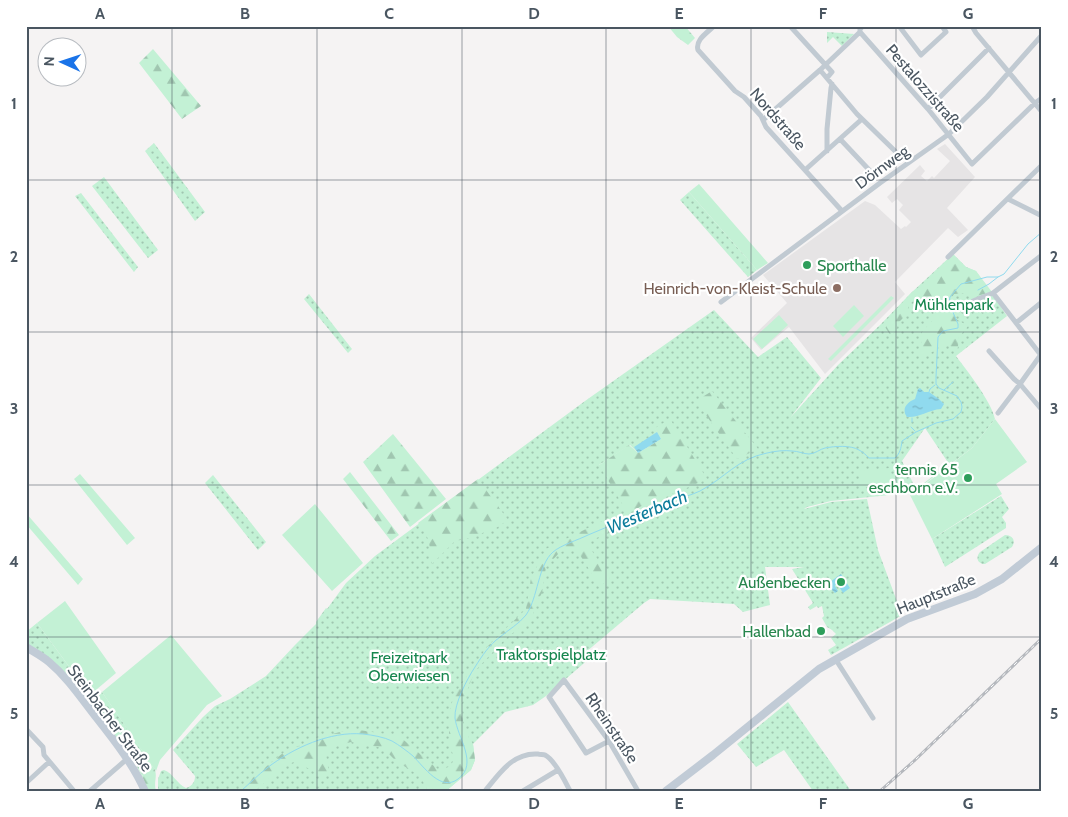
<svg xmlns="http://www.w3.org/2000/svg" width="1068" height="817" viewBox="0 0 1068 817" font-family="Cabin,sans-serif">
	<style>
		.education { fill: #e6e4e5 }
		.grass { fill: url(#grass-dots); fill-rule: evenodd }
		.forest { fill: url(#forest-firs) }
		.garden { fill: #c3f1d5 }
		.water { fill: url(#water-ripples) }
		.lines { fill: none; stroke-linecap: round; stroke-linejoin: round }
		.stream { stroke: #90daee; stroke-width: 1 }
		.street { stroke: #c1cad2; stroke-width: 5 }
		.secondary { stroke: #c1cbd6; stroke-width: 8 }
		.rail-casing { stroke: #b5b8bd; stroke-width: 3 }
		.rail { stroke: #fff; stroke-width: 1; stroke-dasharray: 4; stroke-linecap: butt }
		.grid { fill: none; stroke: #4a5661; stroke-width: 1; stroke-opacity: 0.55 }
		.leisure-dot { fill: #2e9e5b; stroke: #fff; stroke-width: 2 }
		.education-dot { fill: #8d6e63; stroke: #fff; stroke-width: 2 }
		.labels { text-anchor: middle; dominant-baseline: central; stroke-width: 4.5; stroke-linejoin: round; paint-order: stroke }
		.street-label { font-size: 16px; fill: #4a5661; stroke: #fff }
		.leisure-label { font-size: 16px; fill: #27864d; stroke: #fff; text-anchor: end }
		.education-label { font-size: 16px; fill: #785e54; stroke: #fff; text-anchor: end }
		.park-label { font-size: 16px; fill: #17864f; stroke: #fff }
		.water-label { font-size: 18px; font-style: italic; fill: #0c7c9b; stroke: #fff }
		.neatline { fill: none; stroke: #4a5661; stroke-width: 2 }
		.grid-label { font-size: 16px; text-anchor: middle; font-weight: bold; fill: #4a5661 }
	</style>
	<defs>
		<pattern id="grass-dots" width="8" height="8" patternUnits="userSpaceOnUse" patternTransform="scale(1.25)"><rect width="8" height="8" fill="#c3f1d5"/><path d="M2 2h.1M6 6h.1" fill="none" stroke="#a0c6b0" stroke-width="1.8" stroke-linecap="round"/></pattern>
		<pattern id="forest-firs" width="22" height="20" patternUnits="userSpaceOnUse" patternTransform="scale(1.25)"><rect width="22" height="20" fill="#c3f1d5"/><path d="M5 1l3.5 6h-7zM16 11l3.5 6h-7z" fill="#a0c6b0"/></pattern>
		<pattern id="water-ripples" width="26" height="14" patternUnits="userSpaceOnUse" patternTransform="scale(1.25)"><rect width="26" height="14" fill="#90daee"/><path d="M2 4q2-2 4 0t4 0M15 11q2-2 4 0t4 0" fill="none" stroke="#78b4c4"/></pattern>
	</defs>
	<rect width="100%" height="100%" fill="#f5f3f3"/>
	<!-- education -->
	<path class="education" d="M 945,144 L 975,177 L 947,208 L 968,230 L 958,237 L 948,228 L 895,282 L 905,294 L 825,374 L 789,327 L 761,350 L 751,338 L 787,303 L 763,275 L 865,201 L 875,205 L 901,229 L 905,226 L 906,227 L 911,222 L 899,210 L 903,205 L 897,199 L 892,203 L 887,197 L 920,165 L 925,171 L 921,176 L 927,181 L 932,176 L 934,178 L 950,161 L 937,149 Z"/>
	<!-- grass -->
	<path class="grass" d="M 827,32 L 854,34 L 842,46 L 833,37 L 827,43 Z
		M 154,143 L 205,212 L 195,221 L 145,151 Z
		M 104,177 L 158,250 L 148,258 L 92,186 Z
		M 689,192 L 757,270 L 748,277 L 680,200 Z
		M 81,193 L 138,267 L 134,272 L 75,196 Z
		M 953,254 L 966,267 L 976,271 L 1007,316 L 956,356 C 968,372 991,401 995,419 L 972,448 L 915,491 L 909,493 L 831,501 L 807,507 L 804,509 L 831,502 L 867,499 L 878,550 L 902,615 L 890,622 L 831,655 L 828,650 L 836,645 L 831,638 L 836,634 L 832,630 L 827,627 L 822,618 L 824,616 L 822,606 L 818,608 L 817,606 L 810,610 L 808,607 L 813,603 L 792,569 L 804,567 L 765,567 L 770,605 L 743,612 L 734,604 L 650,599 L 644,603 L 586,652 L 590,658 L 546,696 L 533,705 L 505,712 L 473,744 L 475,760 L 471,770 L 446,791 L 158,791 L 158,779 L 161,771 L 164,770 C 173,773 177,784 186,788 C 192,786 195,782 195,776 L 173,750 L 203,717 L 215,706 L 230,699 L 266,676 L 295,645 L 316,624 L 316,622 L 326,608 L 327,609 L 346,583 L 375,556 L 585,401 L 714,310 L 758,357 L 787,337 L 821,378 L 790,418 L 838,365 L 880,325 L 911,293 ZM 655,428 L 689,487 L 599,465 L 630,445 L 638,453 L 661,439 ZM 925,428 L 949,464 L 916,489 L 902,461 Z
		M 309,294 L 352,349 L 348,353 L 304,299 Z
		M 213,475 L 266,542 L 258,550 L 205,483 Z
		M 1001,496 L 1009,509 L 1002,517 L 1006,523 L 1006,528 L 945,567 L 932,539 Z
		M 1005,535 C 1013,535 1016,541 1012,547 L 985,564 C 978,564 975,558 980,552 Z
		M 37,623 L 90,695 L 86,699 L 26,645 L 26,632 Z
		M 102,692 L 153,766 L 142,776 L 132,757 L 88,704 Z
		M 788,702 L 851,791 L 813,791 L 784,750 L 756,767 L 737,744 Z"/>
	<!-- forest -->
	<path class="forest" d="M 668,26 L 685,26 L 695,38 L 688,45 L 677,37 Z
		M 153,49 L 201,106 L 182,119 L 139,63 Z
		M 953,254 L 966,267 L 976,271 L 992,292 L 972,297 L 970,293 L 954,294 L 949,302 L 956,319 L 968,326 L 959,337 L 957,355 L 947,342 L 920,360 L 922,332 L 938,314 L 937,302 L 929,299 L 915,299 L 909,305 L 906,315 L 899,322 L 895,332 L 891,336 L 883,324 L 911,293 L 924,283 Z
		M 712,391 L 758,449 L 737,459 L 696,401 Z
		M 670,419 L 707,479 L 689,487 L 627,512 L 599,465 L 629,445 L 638,453 L 661,439 L 655,428 Z
		M 393,434 L 446,499 L 410,527 L 363,462 Z
		M 350,472 L 399,535 L 391,541 L 343,479 Z
		M 478,479 L 508,520 L 496,528 L 466,539 L 455,541 L 432,564 C 430,548 430,535 418,523 Z
		M 614,515 L 625,527 L 586,542 L 610,578 L 599,587 L 589,569 L 578,552 L 572,549 L 560,552 L 546,567 L 542,593 L 536,603 L 533,615 L 525,624 L 506,638 L 475,671 L 462,703 L 463,728 L 473,744 L 475,760 L 471,770 L 446,791 L 428,791 L 420,776 L 396,761 L 383,748 L 351,742 L 337,746 L 326,755 L 329,773 L 320,777 L 312,770 L 294,762 L 283,766 L 255,791 L 241,791 L 252,778 L 283,753 L 316,738 L 352,729 L 399,736 L 440,771 L 450,766 L 454,760 L 449,739 L 449,714 L 454,695 L 487,647 L 526,609 L 531,578 L 546,549 Z
		M 153,766 C 159,775 153,781 156,791 L 148,791 L 142,776 Z"/>
	<!-- garden -->
	<path class="garden" d="M 699,184 L 768,263 L 757,270 L 689,192 Z
		M 891,296 L 894,298 L 831,361 L 828,359 Z
		M 854,305 L 864,316 L 843,337 L 833,326 Z
		M 779,315 L 788,325 L 762,349 L 753,339 Z
		M 995,419 L 1027,462 L 996,484 L 1002,494 L 932,539 L 909,493 L 920,488 L 972,448 Z
		M 890,468 L 891,485 L 860,487 L 859,471 Z
		M 80,474 L 135,538 L 127,545 L 74,479 Z
		M 315,504 L 363,563 L 332,591 L 282,535 Z
		M 26,513 L 83,579 L 78,585 L 26,524 Z
		M 65,601 L 116,673 L 90,695 L 37,623 Z
		M 171,635 L 222,696 L 207,705 L 160,760 L 156,771 L 102,692 Z"/>
	<!-- water -->
	<path class="water" d="M 920,388 L 924,392 L 929,392 L 939,399 L 944,404 L 941,409 C 928,410 919,418 907,417 C 901,409 907,402 915,399 L 918,389 Z
		M 657,432 L 661,439 L 638,453 L 634,447 Z
		M 841,574 L 850,588 L 843,593 L 838,585 L 835,585 L 835,586 L 838,591 L 835,593 L 827,585 L 828,582 L 830,582 Z"/>
	<g class="lines">
		<!-- stream -->
		<path class="stream" d="M 978,290 L 989,284 L 998,277
			M 944,390 L 953,382
			M 929,392 L 930,389 L 935,385
			M 912,422 L 912,418
			M 911,427 L 915,431
			M 241,791 C 250,783 258,775 267,768 C 293,748 330,731 363,734 C 372,735 384,737 392,741 C 399,745 407,751 413,756 C 424,767 441,792 458,779 C 479,764 457,737 455,718 C 454,704 467,679 475,667 C 482,656 489,645 500,637 C 508,630 519,624 526,615 C 538,598 538,565 553,552 C 561,545 578,540 588,535 C 614,524 641,513 668,503 C 678,498 690,496 700,491 C 725,478 737,459 767,453 C 775,451 785,450 792,451 C 798,451 804,454 809,454 C 815,454 820,449 825,448 C 835,446 851,445 859,450 C 863,452 866,455 869,458 L 895,458 C 900,453 901,449 902,441 L 916,432 L 936,423 L 953,419 L 961,412 L 962,407 L 961,402 L 957,396 L 939,388 L 936,384 L 936,377 L 938,337 L 943,331 L 958,328 L 958,324 L 949,303 L 950,297 L 961,284 L 987,277 L 998,277 L 1004,274 L 1028,244 L 1042,232"/>
		<!-- street -->
		<path class="street" d="M 714,26 C 707,33 695,40 698,50 L 735,91 L 744,97 L 761,116 L 766,127 L 842,211
			M 790,26 L 832,72 L 827,78
			M 863,26 L 860,29 L 860,32 L 928,109 L 972,164 L 1035,103 L 1042,98
			M 899,26 L 921,55 L 946,32 L 942,26
			M 972,26 L 976,33 L 1042,112
			M 820,70 L 857,114 L 895,151
			M 928,109 L 989,48
			M 763,120 L 820,70 L 860,32
			M 840,139 L 873,174
			M 827,151 L 827,129 L 831,88 L 832,84
			M 805,170 L 862,119
			M 1008,199 L 1042,216
			M 948,257 L 1042,165
			M 993,293 L 1040,354
			M 973,301 L 993,293 L 1042,255
			M 721,302 L 880,183 L 949,134 L 987,97 L 1042,35
			M 1016,323 L 1042,302
			M 989,351 L 1014,379 L 1020,384 L 1042,410
			M 998,413 L 1020,384 L 1042,353
			M 836,660 L 873,718
			M 26,729 L 43,747 L 44,755 L 74,791
			M 609,741 L 586,753 L 549,697 L 564,680 L 609,741 L 638,791
			M 26,783 L 49,762
			M 90,791 L 127,759
			M 485,791 C 499,774 513,752 538,754 C 540,755 543,754 545,755 C 555,760 565,781 570,791
			M 523,791 L 558,770"/>
		<!-- secondary -->
		<path class="secondary" d="M 26,647 C 34,652 42,656 49,662 C 68,678 81,698 96,717 C 115,741 133,764 145,791
			M 666,791 L 713,755 L 819,669 L 907,619 L 975,594 L 1002,579 L 1042,547"/>
		<!-- rail casing -->
		<g class="rail-casing">
			<path id="rail" d="M 880,791 L 914,761 L 1042,638"/>
		</g>
		<!-- rail -->
		<use href="#rail" class="rail"/>
	</g>
	<!-- grid -->
	<path class="grid" d="M 172,26 L 172,791M 317,26 L 317,791M 462,26 L 462,791M 606,26 L 606,791M 751,26 L 751,791M 896,26 L 896,791M 26,180 L 1042,180M 26,332 L 1042,332M 26,485 L 1042,485M 26,637 L 1042,637"/>
	<!-- markers -->
	<g class="leisure-dot">
		<circle cx="807" cy="265" r="5"/>
		<circle cx="968" cy="478" r="5"/>
		<circle cx="841" cy="582" r="5"/>
		<circle cx="821" cy="631" r="5"/>
	</g>
	<circle class="education-dot" cx="837" cy="288" r="5"/>
	<g class="labels">
		<!-- street labels -->
		<g class="street-label">
			<text transform="translate(925 88) rotate(49)">Pestalozzistraße</text>
			<text transform="translate(778 119) rotate(49)">Nordstraße</text>
			<text transform="translate(882 167) rotate(-36)">Dörnweg</text>
			<text transform="translate(936 594) rotate(-22)">Hauptstraße</text>
			<text transform="translate(110 718) rotate(53)">Steinbacher Straße</text>
			<text transform="translate(612 728) rotate(56)">Rheinstraße</text>
		</g>
		<!-- leisure labels -->
		<g class="leisure-label">
			<text x="817" y="265" text-anchor="start">Sporthalle</text>
			<text x="958" y="469">tennis 65<tspan x="958" dy="18">eschborn e.V.</tspan></text>
			<text x="831" y="582">Außenbecken</text>
			<text x="811" y="631">Hallenbad</text>
		</g>
		<!-- education labels -->
		<g class="education-label">
			<text x="827" y="288">Heinrich-von-Kleist-Schule</text>
		</g>
		<!-- park labels -->
		<g class="park-label">
			<text x="954" y="304">Mühlenpark</text>
			<text x="551" y="654">Traktorspielplatz</text>
			<text x="409" y="657">Freizeitpark<tspan x="409" dy="18">Oberwiesen</tspan></text>
		</g>
		<!-- water labels -->
		<g class="water-label">
			<text transform="translate(647 512) rotate(-23)">Westerbach</text>
		</g>
	</g>
	<!-- border -->
	<rect width="1068" height="817" fill="none" stroke="#ffffff" stroke-width="55"/>
	<!-- north arrow -->
	<g transform="translate(62 62) rotate(273)"><circle r="24" fill="#ffffff" stroke="#b7bbc0"/>
	<path d="M0-4L9 19L0 12L-9 19Z" fill="#1a73e8"/>
	<text y="-8" font-size="14" font-weight="bold" text-anchor="middle" fill="#4a5661">N</text>
	</g>
	<rect x="28" y="28" width="1012" height="762" class="neatline"/>
	<g class="grid-label">
		<text x="100" y="19">A</text>
		<text x="245" y="19">B</text>
		<text x="389" y="19">C</text>
		<text x="534" y="19">D</text>
		<text x="679" y="19">E</text>
		<text x="823" y="19">F</text>
		<text x="968" y="19">G</text>
		<text x="14" y="109">1</text>
		<text x="1054" y="109">1</text>
		<text x="14" y="262">2</text>
		<text x="1054" y="262">2</text>
		<text x="14" y="414">3</text>
		<text x="1054" y="414">3</text>
		<text x="14" y="567">4</text>
		<text x="1054" y="567">4</text>
		<text x="14" y="719">5</text>
		<text x="1054" y="719">5</text>
		<text x="100" y="809">A</text>
		<text x="245" y="809">B</text>
		<text x="389" y="809">C</text>
		<text x="534" y="809">D</text>
		<text x="679" y="809">E</text>
		<text x="823" y="809">F</text>
		<text x="968" y="809">G</text>
	</g>
</svg>
